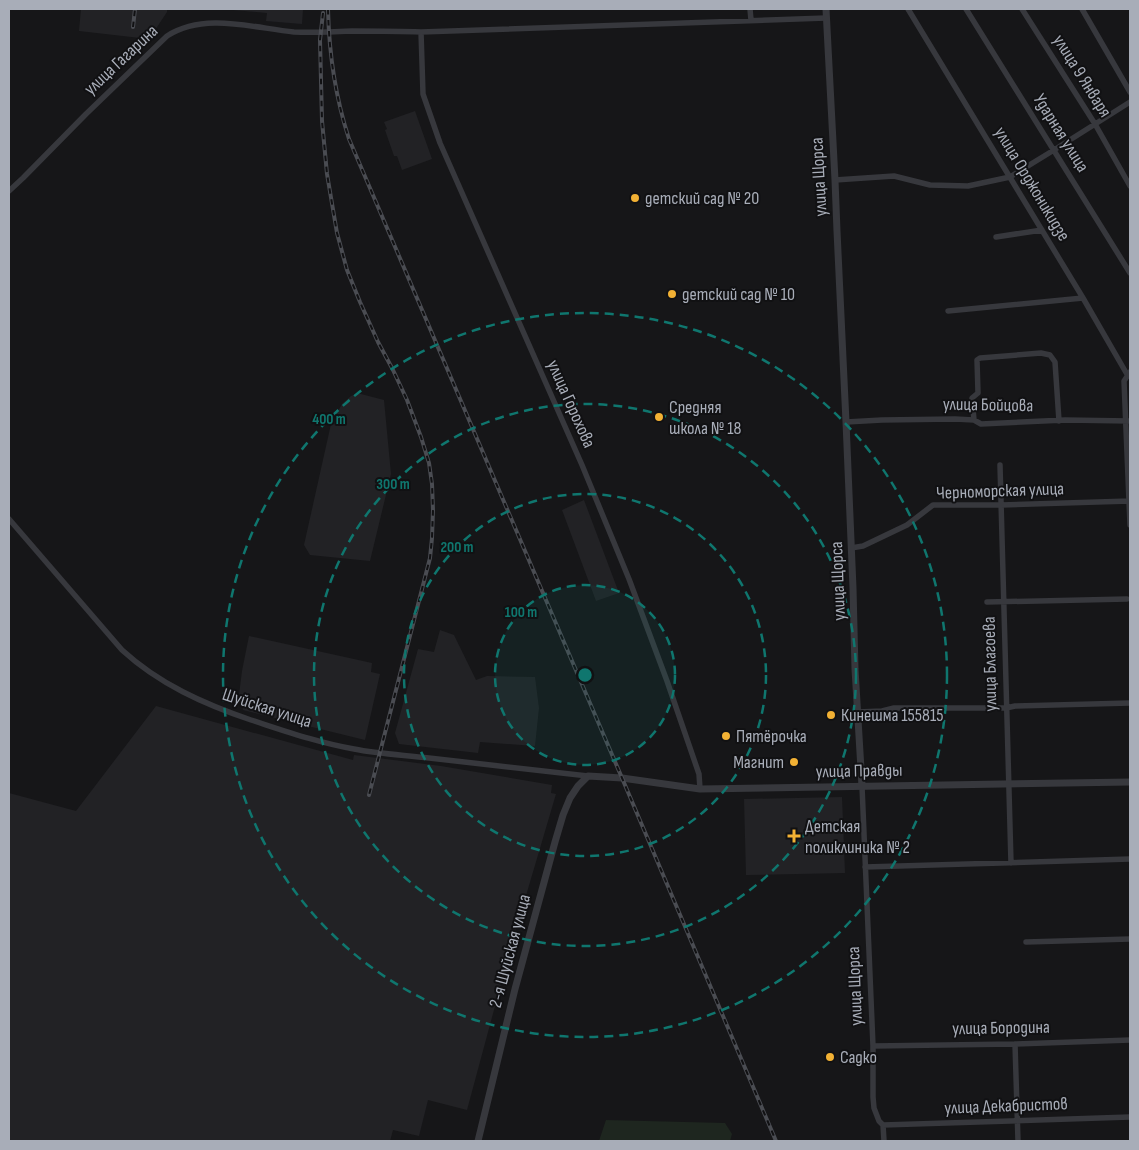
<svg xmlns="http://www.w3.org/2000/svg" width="1139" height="1150" viewBox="0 0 1139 1150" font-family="'Sofia Sans Condensed',sans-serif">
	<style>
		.built { fill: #222225 }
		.green { fill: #1e261f }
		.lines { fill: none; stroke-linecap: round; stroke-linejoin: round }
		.minor { stroke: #37383d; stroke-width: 5.5 }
		.tertiary { stroke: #37383d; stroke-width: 7 }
		.rail-casing { stroke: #4a4c52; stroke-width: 4 }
		.rail { stroke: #111113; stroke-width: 2; stroke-dasharray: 5.5; stroke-linecap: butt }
		.ring { fill: none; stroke: #0f766e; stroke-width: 2.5; stroke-dasharray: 9 6 }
		.poi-dot { fill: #f2b134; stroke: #111113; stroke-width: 2 }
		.labels { text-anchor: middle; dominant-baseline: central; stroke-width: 4; stroke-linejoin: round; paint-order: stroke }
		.street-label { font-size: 18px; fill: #a8adb8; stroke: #111113 }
		.poi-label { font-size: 18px; fill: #a8adb8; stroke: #111113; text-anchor: start }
		.centre { fill: #0f766e; stroke: #111113; stroke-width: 2.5 }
		.ring-label { font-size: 15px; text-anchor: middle; font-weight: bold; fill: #0f766e; stroke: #111113; stroke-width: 4; stroke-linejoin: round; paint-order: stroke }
	</style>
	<rect width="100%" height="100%" fill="#161618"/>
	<!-- built -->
	<path class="built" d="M 81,9 L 167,9 L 167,12 L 149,39 L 79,31 Z
		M 221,9 L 303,9 L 302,24 L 266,21 L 267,13 Z
		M 415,111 L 432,159 L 402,170 L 397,156 L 394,156 L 385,130 L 387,129 L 384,122 Z
		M 356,394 L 361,394 L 384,400 L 391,474 L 370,561 L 310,555 L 304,545 L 331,424 L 342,404 L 351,396 Z
		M 584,500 L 619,593 L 596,601 L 562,510 Z
		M 440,630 L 454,635 L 476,680 L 487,676 L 535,677 L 539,708 L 535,746 L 480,742 L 478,753 L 399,744 L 395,733 L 418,649 L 434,652 Z
		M 249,636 L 372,663 L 371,672 L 380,674 L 365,740 L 243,710 L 244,704 L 238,703 L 242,671 Z
		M 156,706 L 353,760 L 354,755 L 441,766 L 552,785 L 551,793 L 556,794 L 512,943 L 467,1110 L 428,1100 L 419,1136 L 393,1130 L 390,1141 L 9,1141 L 9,793 L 76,811 Z
		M 842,797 L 845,873 L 746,875 L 744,799 Z"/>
	<!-- green -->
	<path class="green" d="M 606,1120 L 725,1123 L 732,1134 L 730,1141 L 599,1141 Z"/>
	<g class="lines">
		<!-- minor -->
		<path class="minor" d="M 750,9 L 751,20
			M 908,9 L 1083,298 L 1128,376
			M 966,9 L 1130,273
			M 1022,9 L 1095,124 L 1130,186
			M 1082,9 L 1130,92
			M 421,32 L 423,94 L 440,143 L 582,465 L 629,579 L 667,681 L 699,774 L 700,789
			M 835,180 L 894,176 L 930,185 L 968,186 L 1010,177 L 1054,150 L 1130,102
			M 9,191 L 23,178 L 86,114 L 167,36 C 205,12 253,28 294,32 C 313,33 333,32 352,31 C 375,31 398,31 421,32 L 826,18
			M 996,237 L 1042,230
			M 948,311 L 1083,298
			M 1130,372 L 1124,381 L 1130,525
			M 974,420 L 972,398 L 978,393 L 977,360 L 980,358 L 1041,353 L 1050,355 L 1055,362 L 1059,421
			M 846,422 L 882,420 L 955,419 L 974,420 L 981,424 L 1065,420 L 1130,421
			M 1000,465 L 1011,863
			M 9,519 L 122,650 C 159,684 204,704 251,720 C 285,731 319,743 354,749 C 379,754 404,755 429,758 C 482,764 535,770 588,776
			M 851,548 L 863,546 L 907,525 L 933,505 L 1001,505 L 1130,501
			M 987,602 L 1127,599
			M 858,712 L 882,711 L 894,708 L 1006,708 L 1015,706 L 1130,703
			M 862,786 L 873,1046 L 873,1097 L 874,1108 L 879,1121 L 883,1125 L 884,1141
			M 865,867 L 1130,859
			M 1026,942 L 1130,939
			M 1015,1044 L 1018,1141
			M 873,1046 L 1015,1044 L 1130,1040
			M 883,1125 L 1130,1117"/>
		<!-- tertiary -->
		<path class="tertiary" d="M 826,9 L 835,180 L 837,231 L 846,422 L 853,588 L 855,669 L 862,786
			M 478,1141 L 515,989 L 555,842 L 563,815 L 570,798 L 578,786 L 588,776 L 622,778 L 700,789 L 1130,782"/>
		<!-- rail casing -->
		<g class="rail-casing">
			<path id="rail" d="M 328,9 C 329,53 335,96 349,139 L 622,778 L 776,1141
				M 323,13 L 320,40 L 322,121 L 327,174 L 337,233 L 347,270 L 360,302 L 378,342 L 393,370 L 407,400 L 421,437 L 429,463 L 432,484 L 433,510 L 432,538 L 430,558 L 369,795
				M 133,27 L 135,9"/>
		</g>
		<!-- rail -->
		<use href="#rail" class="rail"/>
	</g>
	<!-- distance rings -->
	<circle cx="585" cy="675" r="90" fill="#0f766e" fill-opacity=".12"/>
	<g class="ring">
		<circle cx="585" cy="675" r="90"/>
		<circle cx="585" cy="675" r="181"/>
		<circle cx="585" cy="675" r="271"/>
		<circle cx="585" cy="675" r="362"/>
	</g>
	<!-- markers -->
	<g class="poi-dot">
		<circle cx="635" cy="198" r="5"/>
		<circle cx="672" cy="294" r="5"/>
		<circle cx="659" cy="417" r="5"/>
		<circle cx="831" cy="715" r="5"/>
		<circle cx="726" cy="736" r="5"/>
		<circle cx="794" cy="762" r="5"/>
		<path d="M791.5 828.5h5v5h5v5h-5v5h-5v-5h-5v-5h5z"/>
		<circle cx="830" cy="1057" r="5"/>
	</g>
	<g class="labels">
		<!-- street labels -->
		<g class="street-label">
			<text transform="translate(121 60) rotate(-43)">улица Гагарина</text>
			<text transform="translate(1082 76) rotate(58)">улица 9 Января</text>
			<text transform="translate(1061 133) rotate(58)">Ударная улица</text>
			<text transform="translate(819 177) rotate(-93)">улица Щорса</text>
			<text transform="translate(1032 184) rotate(59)">улица Орджоникидзе</text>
			<text transform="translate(571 404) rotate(66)">улица Горохова</text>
			<text transform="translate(988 405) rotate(1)">улица Бойцова</text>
			<text transform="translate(1000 491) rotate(-2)">Черноморская улица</text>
			<text transform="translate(838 581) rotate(-92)">улица Щорса</text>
			<text transform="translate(990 664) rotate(-91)">улица Благоева</text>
			<text transform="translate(267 708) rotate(18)">Шуйская улица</text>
			<text transform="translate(859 771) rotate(-1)">улица Правды</text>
			<text transform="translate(510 951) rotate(-75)">2-я Шуйская улица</text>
			<text transform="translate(855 986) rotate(-92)">улица Щорса</text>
			<text transform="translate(1001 1028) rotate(-1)">улица Бородина</text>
			<text transform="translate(1006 1106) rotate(-2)">улица Декабристов</text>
		</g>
		<!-- poi labels -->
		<g class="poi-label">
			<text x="645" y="198">детский сад № 20</text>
			<text x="682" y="294">детский сад № 10</text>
			<text x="669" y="407">Средняя<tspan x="669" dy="21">школа № 18</tspan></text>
			<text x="841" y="715">Кинешма 155815</text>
			<text x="736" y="736">Пятёрочка</text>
			<text x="784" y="762" text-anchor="end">Магнит</text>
			<text x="805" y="826">Детская<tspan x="805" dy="21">поликлиника № 2</tspan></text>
			<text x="840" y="1057">Садко</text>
		</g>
	</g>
	<circle cx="585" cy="675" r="8" class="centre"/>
	<g class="ring-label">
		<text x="329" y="424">400 m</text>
		<text x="393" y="489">300 m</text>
		<text x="457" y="552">200 m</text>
		<text x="521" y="617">100 m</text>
	</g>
	<!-- border -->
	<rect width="1139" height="1150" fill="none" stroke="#a8adb8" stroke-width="20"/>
</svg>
